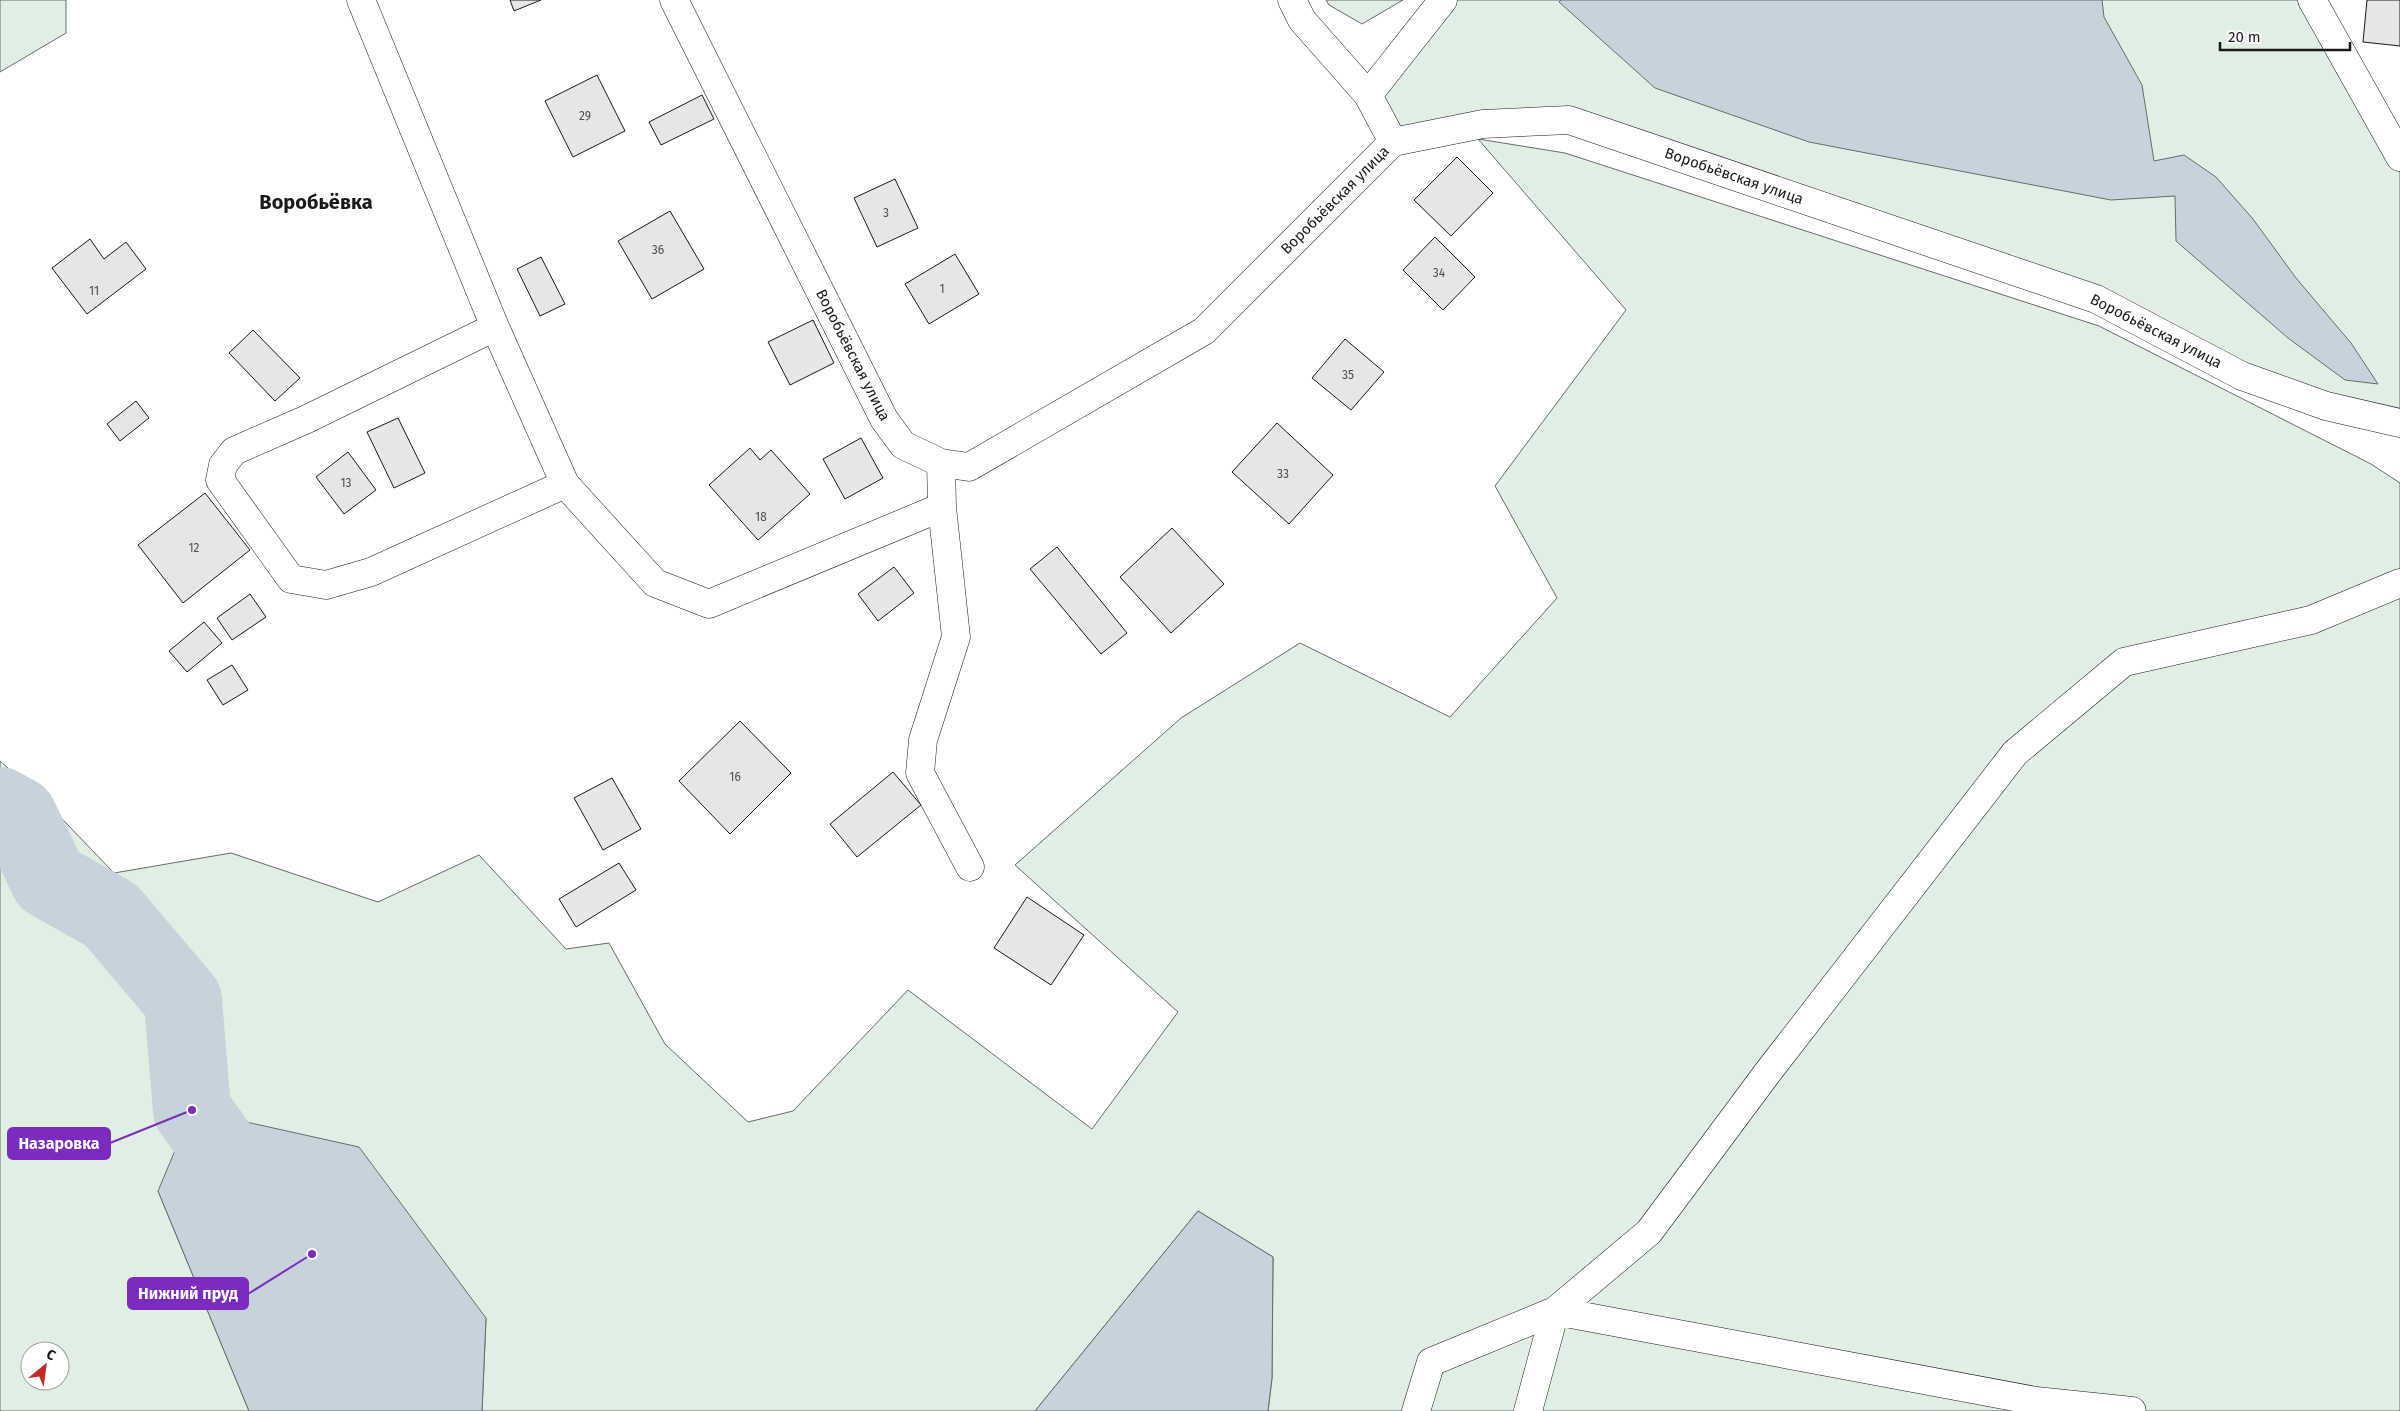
<svg xmlns="http://www.w3.org/2000/svg" width="2400" height="1411" viewBox="0 0 2400 1411" font-family="'Fira Sans',sans-serif">
	<style>
		.green { fill: #e0efe3; stroke: #6a6a6a; fill-rule: evenodd }
		.water { fill: #c6d2dc; stroke: #6a6a6a }
		.lines { fill: none; stroke-linecap: round; stroke-linejoin: round }
		.river { stroke: #c6d2dc; stroke-width: 78 }
		.building { fill: #e6e6e6; stroke: #1a1a1a }
		.minor-casing { stroke: #1a1a1a; stroke-width: 29 }
		.minor { stroke: #fff; stroke-width: 28 }
		.labels { text-anchor: middle; dominant-baseline: central; stroke-width: 4; stroke-linejoin: round; paint-order: stroke }
		.number-label { font-size: 12px; fill: #4d4d4d }
		.street-label { font-size: 15px; fill: #1a1a1a; stroke: #fff }
		.district-label { font-size: 20px; font-weight: bold; fill: #1a1a1a; stroke: #fff }
		.leader { fill: none; stroke: #7b2cbf; stroke-width: 2 }
		.callout-dot { fill: #7b2cbf; stroke: #fff; stroke-width: 2 }
		.callout { fill: #7b2cbf; stroke: #7b2cbf; stroke-width: 2 }
		.callout-label { font-size: 16px; text-anchor: middle; font-weight: bold; fill: #fff }
	</style>
	<rect width="100%" height="100%" fill="#fff"/>
	<!-- green -->
	<path class="green" d="M 0,0 L 66,0 L 66,33 L 0,72 Z
		M 1326,0 L 1403,0 L 1362,24 L 1329,5 Z
		M 1443,0 L 2312,0 L 2400,157 L 2400,423 L 2326,406 L 2096,299 L 1569,120 L 1393,142 L 1368,95 Z
		M 1478,139 L 1565,153 L 2099,326 L 2371,464 L 2400,483 L 2400,1411 L 1268,1411 L 1272,1378 L 1273,1257 L 1198,1211 L 1035,1411 L 482,1411 L 486,1318 L 158,1191 L 249,1411 L 0,1411 L 0,761 L 43,799 L 114,873 L 231,853 L 378,902 L 479,855 L 566,949 L 609,943 L 665,1044 L 748,1122 L 793,1111 L 908,990 L 1092,1129 L 1178,1012 L 1015,865 L 1181,718 L 1300,643 L 1450,717 L 1557,598 L 1495,486 L 1626,310 ZM 30,1351 L 60,1351 L 60,1381 L 30,1381 Z"/>
	<!-- water -->
	<path class="water" d="M 1561,0 L 2102,0 L 2104,17 L 2142,85 L 2154,161 L 2184,155 L 2216,177 L 2253,219 L 2296,278 L 2351,343 L 2378,384 L 2345,380 L 2288,338 L 2176,241 L 2175,196 L 2111,200 L 1809,142 L 1655,88 L 1559,2 Z
		M 192,1110 L 359,1147 L 486,1318 L 482,1411 L 249,1411 L 158,1191 Z
		M 1198,1211 L 1273,1257 L 1272,1378 L 1268,1411 L 1035,1411 Z"/>
	<g class="lines">
		<!-- river -->
		<path class="river" d="M 0,806 L 18,816 L 49,880 L 111,915 L 183,1000 L 192,1110 L 255,1198"/>
	</g>
	<!-- building -->
	<path class="building" d="M 510,0 L 541,0 L 514,11 Z
		M 2367,0 L 2400,0 L 2400,46 L 2363,42 Z
		M 597,75 L 625,131 L 573,157 L 545,101 Z
		M 702,95 L 714,119 L 661,145 L 649,122 Z
		M 1457,157 L 1493,193 L 1451,236 L 1414,200 Z
		M 895,179 L 918,228 L 877,247 L 854,198 Z
		M 670,211 L 704,269 L 652,299 L 618,241 Z
		M 1435,237 L 1475,277 L 1443,310 L 1403,270 Z
		M 90,239 L 104,259 L 126,242 L 146,269 L 87,314 L 52,268 Z
		M 955,254 L 979,294 L 929,324 L 905,284 Z
		M 541,257 L 565,304 L 540,316 L 517,269 Z
		M 813,320 L 834,363 L 790,385 L 768,342 Z
		M 253,330 L 300,378 L 275,401 L 229,353 Z
		M 1345,339 L 1384,372 L 1351,410 L 1312,378 Z
		M 136,401 L 149,418 L 120,441 L 107,424 Z
		M 398,418 L 425,473 L 394,488 L 367,432 Z
		M 1277,423 L 1333,475 L 1289,524 L 1232,472 Z
		M 861,438 L 883,478 L 845,499 L 823,459 Z
		M 750,448 L 760,460 L 771,450 L 810,494 L 758,540 L 709,485 Z
		M 348,452 L 376,490 L 344,514 L 316,477 Z
		M 205,493 L 250,550 L 183,603 L 138,545 Z
		M 1172,528 L 1224,584 L 1171,633 L 1120,577 Z
		M 1057,547 L 1127,633 L 1101,654 L 1030,569 Z
		M 894,567 L 914,593 L 878,621 L 858,594 Z
		M 250,594 L 266,617 L 232,640 L 217,618 Z
		M 204,622 L 222,643 L 187,672 L 169,651 Z
		M 232,665 L 248,690 L 223,705 L 207,680 Z
		M 740,721 L 791,773 L 730,834 L 679,781 Z
		M 893,772 L 921,805 L 857,857 L 830,824 Z
		M 612,778 L 641,829 L 603,850 L 574,798 Z
		M 619,863 L 636,890 L 576,927 L 559,899 Z
		M 1027,897 L 1084,935 L 1051,985 L 994,948 Z"/>
	<g class="lines">
		<!-- minor casing -->
		<g class="minor-casing">
			<path id="minor" d="M 361,0 L 495,327 L 565,484 L 655,583 L 709,604 L 942,507 L 941,463
				M 674,0 L 884,419 L 903,445 L 941,463 L 969,467 L 1204,331 L 1393,142 L 1483,124 L 1569,120 L 2096,299 L 2242,376 L 2326,406 L 2400,423
				M 1292,0 L 1302,20 L 1368,95
				M 2312,0 L 2400,157
				M 1393,142 L 1368,95 L 1443,0
				M 495,327 L 305,420 L 234,451 L 223,465 L 220,480 L 291,579 L 326,585 L 371,572 L 565,484
				M 942,507 L 956,637 L 923,740 L 920,773 L 970,867
				M 1555,1311 L 2036,1401 L 2132,1411
				M 1416,1411 L 1431,1362 L 1555,1311 L 1649,1232 L 1768,1072 L 2015,753 L 2124,662 L 2311,620 L 2400,583
				M 1528,1411 L 1555,1311"/>
		</g>
		<!-- minor -->
		<use href="#minor" class="minor"/>
	</g>
	<g class="labels">
		<!-- number labels -->
		<g class="number-label">
			<text x="585" y="116">29</text>
			<text x="886" y="213">3</text>
			<text x="658" y="250">36</text>
			<text x="1439" y="273">34</text>
			<text x="942" y="289">1</text>
			<text x="94" y="291">11</text>
			<text x="1348" y="375">35</text>
			<text x="1283" y="474">33</text>
			<text x="346" y="483">13</text>
			<text x="761" y="517">18</text>
			<text x="194" y="548">12</text>
			<text x="735" y="777">16</text>
		</g>
		<!-- street labels -->
		<g class="street-label">
			<text transform="translate(1734 176) rotate(19)">Воробьёвская улица</text>
			<text transform="translate(1335 200) rotate(-45)">Воробьёвская улица</text>
			<text transform="translate(2156 331) rotate(27)">Воробьёвская улица</text>
			<text transform="translate(853 355) rotate(63)">Воробьёвская улица</text>
		</g>
		<!-- district labels -->
		<g class="district-label">
			<text x="316" y="202">Воробьёвка</text>
		</g>
	</g>
	<!-- callouts -->
	<path class="leader" d="M192 1110L110 1143M312 1254L248 1294"/>
	<g class="callout-dot">
		<circle cx="192" cy="1110" r="5"/>
		<circle cx="312" cy="1254" r="5"/>
	</g>
	<g class="callout">
		<rect x="8" y="1128" width="102" height="31" rx="5"/>
		<rect x="128" y="1278" width="120" height="31" rx="5"/>
	</g>
	<g class="callout-label">
		<text x="59" y="1149">Назаровка</text>
		<text x="188" y="1299">Нижний пруд</text>
	</g>
	<!-- north arrow -->
	<g transform="translate(45 1366) rotate(29)"><circle r="24" fill="#ffffff" stroke="#a3a3a3"/>
	<path d="M0-4L9 19L0 12L-9 19Z" fill="#c62828"/>
	<text y="-8" font-size="14" font-weight="bold" text-anchor="middle" fill="#1a1a1a">С</text>
	</g>
	<!-- scale -->
	<path d="M2220 42v8h130v-8" fill="none" stroke="#1a1a1a" stroke-width="2.5"/>
	<text x="2228" y="42" font-size="15" fill="#1a1a1a" stroke="#ffffff" stroke-width="4" paint-order="stroke">20 m</text>
</svg>
